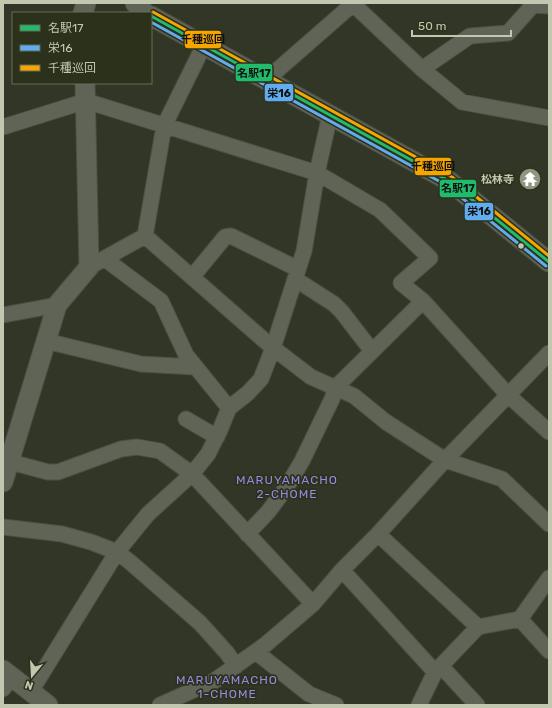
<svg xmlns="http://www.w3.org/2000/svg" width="552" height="708" viewBox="0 0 552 708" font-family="Rubik,'Noto Sans JP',sans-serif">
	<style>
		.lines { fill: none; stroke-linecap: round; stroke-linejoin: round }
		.minor-casing { stroke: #4e5145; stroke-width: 17 }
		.tertiary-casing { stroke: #4e5145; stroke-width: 21 }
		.minor { stroke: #606457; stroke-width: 15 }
		.tertiary { stroke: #606457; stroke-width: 19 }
		.bus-1-casing { stroke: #2c311b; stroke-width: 6 }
		.bus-2-casing { stroke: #2c311b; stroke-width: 6 }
		.bus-3-casing { stroke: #2c311b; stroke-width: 6 }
		.bus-1 { stroke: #20bc6c; stroke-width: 3 }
		.bus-2 { stroke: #60acee; stroke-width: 3 }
		.bus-3 { stroke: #f7a600; stroke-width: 3 }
		.bus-dot { fill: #c2c8b0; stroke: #2c311b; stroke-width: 1.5 }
		.labels { text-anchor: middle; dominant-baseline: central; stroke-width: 3.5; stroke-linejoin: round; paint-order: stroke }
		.poi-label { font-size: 11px; font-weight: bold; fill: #c2c8b0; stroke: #2c311b; text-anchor: end }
		.neighbourhood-label { font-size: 12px; letter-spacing: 1px; fill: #928ce4; stroke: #2c311b }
		.line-badge { stroke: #2c311b; stroke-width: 1.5 }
		.pale-badge-label { font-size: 11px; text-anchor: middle; font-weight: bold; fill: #111 }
	</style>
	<rect width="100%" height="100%" fill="#323627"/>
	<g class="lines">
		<!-- minor casing -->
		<g class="minor-casing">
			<path id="minor" d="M 352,3 L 422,69 L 462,102 L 549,118
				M 530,3 L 533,5 L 549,6
				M 422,69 L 470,36 L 508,33 L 533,5
				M 266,80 L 354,3
				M 3,127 L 86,101 L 317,173 L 380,210 L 430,258 L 401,283 L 423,301 L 508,395 L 549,432
				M 145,236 L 273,348 L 311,377 L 354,396 L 386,422 L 445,460 L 502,479 L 549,524
				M 105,259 L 161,301 L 186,355 L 229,408
				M 89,267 L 145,236 L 164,126 L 204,45
				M 192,277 L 225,237 L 231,236 L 298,269
				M 295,279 L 334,304 L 342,312 L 372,351
				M 3,315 L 57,305
				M 46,341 L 141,364 L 195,367
				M 186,419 L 217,437
				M 3,460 L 48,472 L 58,472 L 121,449 L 137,447 L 160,451 L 192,474 L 313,604
				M 3,527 L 62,534 L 91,542 L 117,552 L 130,562 L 200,623 L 227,653 L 236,666
				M 247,534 L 268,512 L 286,488 L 302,461 L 332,399 L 336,387 L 423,301
				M 378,534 L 478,627
				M 342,570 L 435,672
				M 520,619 L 549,651
				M 256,652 L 309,694 L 336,705
				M 441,666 L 477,705
				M 3,689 L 12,677
				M 31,691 L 117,552 L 148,514 L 192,474 L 208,454 L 220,430 L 229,408 L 248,393 L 261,379 L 273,348 L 304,251 L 317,173 L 330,115
				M 160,705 L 214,681 L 265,645 L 313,604 L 342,570 L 378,534 L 445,460 L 549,353
				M 419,705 L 435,672 L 478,627 L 520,619 L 549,578"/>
		</g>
		<!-- tertiary casing -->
		<g class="tertiary-casing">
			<path id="tertiary" d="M 135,3 L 145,13
				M 83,13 L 86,3
				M 151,16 L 449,181 L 549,262
				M 3,482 L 57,305 L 89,267 L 85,83
				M 3,670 L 48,705"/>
		</g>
		<!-- minor -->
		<use href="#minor" class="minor"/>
		<!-- tertiary -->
		<use href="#tertiary" class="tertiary"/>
		<!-- bus-1 casing -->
		<g class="bus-1-casing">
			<path id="bus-1" d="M 151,16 L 449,181 L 549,262"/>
		</g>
		<!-- bus-2 casing -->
		<g class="bus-2-casing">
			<path id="bus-2" d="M 151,22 L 446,185 L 546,266"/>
		</g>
		<!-- bus-3 casing -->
		<g class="bus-3-casing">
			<path id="bus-3" d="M 153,12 L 452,177 L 549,256"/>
		</g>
		<!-- bus-1 -->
		<use href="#bus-1" class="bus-1"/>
		<!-- bus-2 -->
		<use href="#bus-2" class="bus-2"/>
		<!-- bus-3 -->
		<use href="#bus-3" class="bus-3"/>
	</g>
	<!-- icons -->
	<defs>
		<g id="temple-disc" transform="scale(1.15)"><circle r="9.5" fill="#909580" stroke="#2c311b"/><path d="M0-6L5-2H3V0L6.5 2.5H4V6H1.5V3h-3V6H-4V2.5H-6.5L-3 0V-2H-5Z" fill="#fff"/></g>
	</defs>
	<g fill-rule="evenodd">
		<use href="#temple-disc" x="530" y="179"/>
	</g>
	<!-- markers -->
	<circle class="bus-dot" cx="521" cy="246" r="3.5"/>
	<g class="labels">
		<!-- poi labels -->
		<g class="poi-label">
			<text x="514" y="179">松林寺</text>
		</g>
		<!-- neighbourhood labels -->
		<g class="neighbourhood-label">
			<text x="287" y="480">MARUYAMACHO<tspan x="287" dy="14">2-CHOME</tspan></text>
			<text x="227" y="680">MARUYAMACHO<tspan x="227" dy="14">1-CHOME</tspan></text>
		</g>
	</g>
	<g class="line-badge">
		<rect x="184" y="30" width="38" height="19" rx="4" fill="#f7a600"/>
		<rect x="235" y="63" width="38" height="19" rx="4" fill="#20bc6c"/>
		<rect x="264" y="83" width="30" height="19" rx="4" fill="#60acee"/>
		<rect x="414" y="157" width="38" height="19" rx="4" fill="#f7a600"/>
		<rect x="439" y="179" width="38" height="19" rx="4" fill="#20bc6c"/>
		<rect x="464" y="202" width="30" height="19" rx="4" fill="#60acee"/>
	</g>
	<g class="pale-badge-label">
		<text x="203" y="43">千種巡回</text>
		<text x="254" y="77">名駅17</text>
		<text x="279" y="97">栄16</text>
		<text x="433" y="170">千種巡回</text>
		<text x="458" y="192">名駅17</text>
		<text x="479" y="215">栄16</text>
	</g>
	<!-- border -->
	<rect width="552" height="708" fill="none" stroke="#c2c8b0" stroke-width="8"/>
	<!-- legend -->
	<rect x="12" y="12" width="140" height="72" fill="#2c311b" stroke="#686d57"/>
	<rect x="20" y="25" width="20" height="6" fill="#20bc6c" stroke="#686d57"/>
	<text x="48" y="32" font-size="12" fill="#c2c8b0">名駅17</text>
	<rect x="20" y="45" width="20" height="6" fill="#60acee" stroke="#686d57"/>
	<text x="48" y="52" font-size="12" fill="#c2c8b0">栄16</text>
	<rect x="20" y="65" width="20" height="6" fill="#f7a600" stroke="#686d57"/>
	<text x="48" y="72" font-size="12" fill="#c2c8b0">千種巡回</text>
	<!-- north arrow -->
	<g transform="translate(32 676) rotate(198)" stroke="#2c311b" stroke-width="3" paint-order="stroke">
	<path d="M0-3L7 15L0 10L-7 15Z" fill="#c2c8b0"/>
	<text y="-6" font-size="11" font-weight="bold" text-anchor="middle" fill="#c2c8b0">N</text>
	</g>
	<!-- scale -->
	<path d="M412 30v6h99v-6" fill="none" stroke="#c2c8b0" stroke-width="2"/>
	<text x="418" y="30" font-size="12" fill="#c2c8b0" stroke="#2c311b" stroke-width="3" paint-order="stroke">50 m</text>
</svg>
